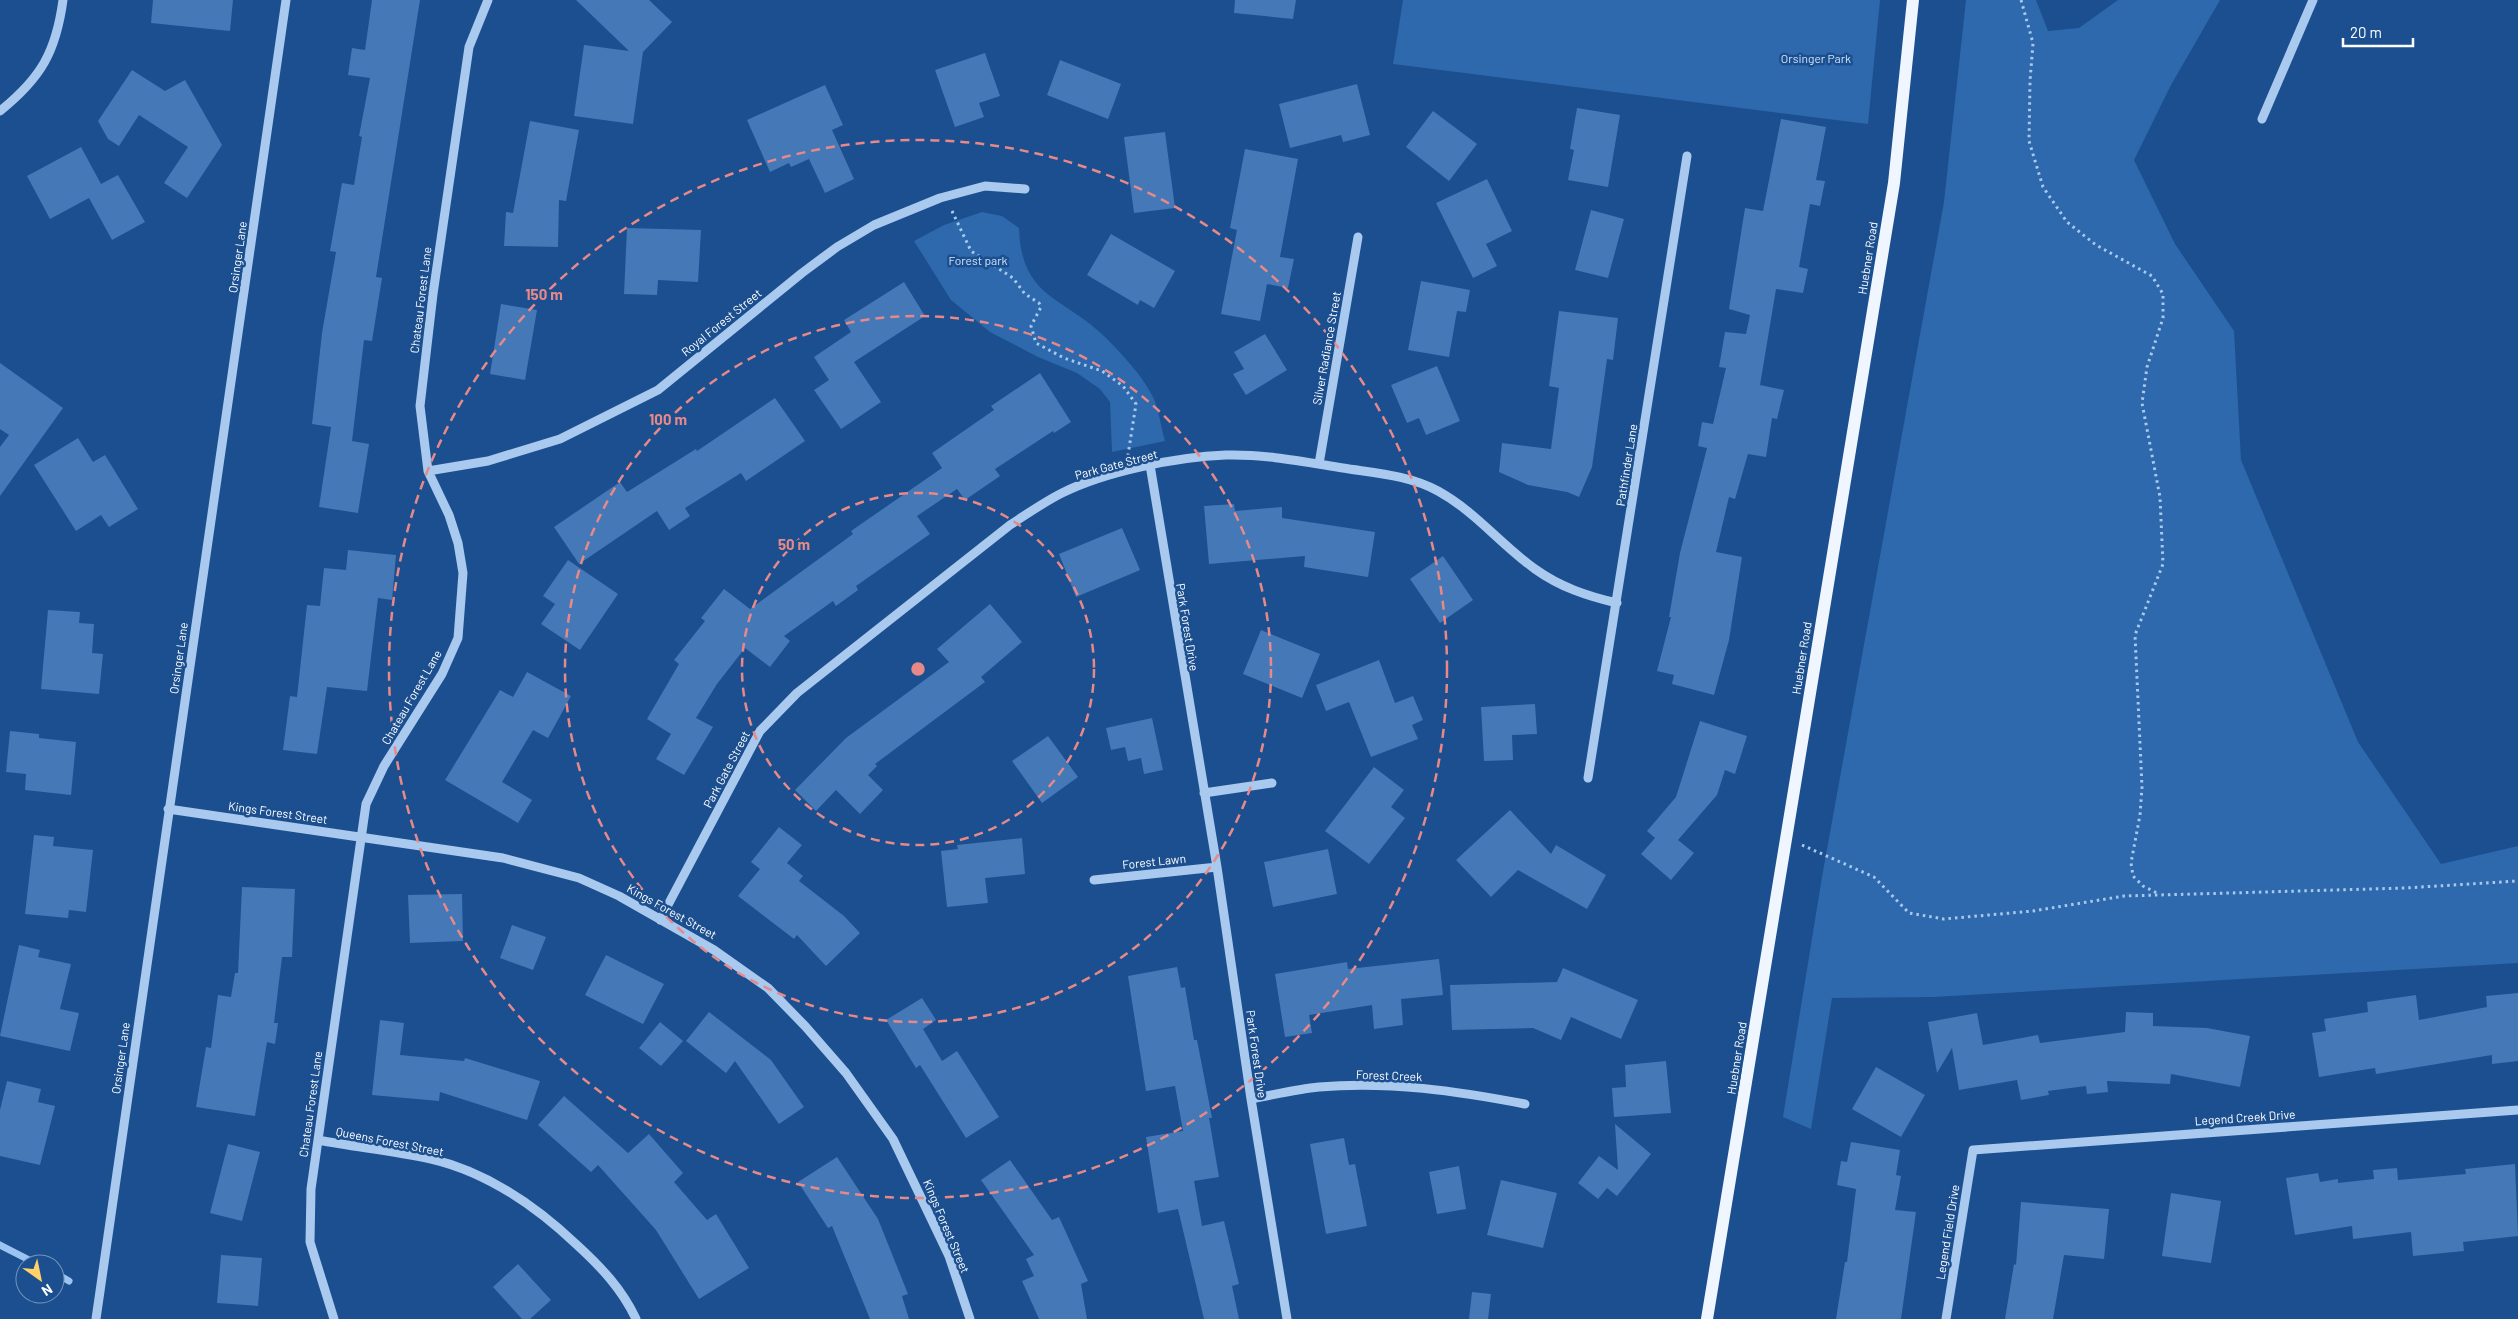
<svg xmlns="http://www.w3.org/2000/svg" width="2518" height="1319" viewBox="0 0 2518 1319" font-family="Barlow,sans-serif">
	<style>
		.green { fill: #2e69ad }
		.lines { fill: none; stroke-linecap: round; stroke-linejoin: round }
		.stream { stroke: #9cc4f0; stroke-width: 7 }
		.building { fill: #4478b7 }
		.path { stroke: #a9c9ee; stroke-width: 3; stroke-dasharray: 2.5 4; stroke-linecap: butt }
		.minor { stroke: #a9c9ee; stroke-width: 9 }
		.major { stroke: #f0f6ff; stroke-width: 12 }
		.ring { fill: none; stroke: #e88989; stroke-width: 2.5; stroke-dasharray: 9 6 }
		.labels { text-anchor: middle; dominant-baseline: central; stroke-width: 5; stroke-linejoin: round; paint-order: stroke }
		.park-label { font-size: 12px; fill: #cfe3fa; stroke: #1b4f8f }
		.street-label { font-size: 12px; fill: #fff; stroke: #1b4f8f }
		.centre { fill: #e88989; stroke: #1b4f8f; stroke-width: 2.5 }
		.ring-label { font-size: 15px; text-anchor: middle; font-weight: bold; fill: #e88989; stroke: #1b4f8f; stroke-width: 5; stroke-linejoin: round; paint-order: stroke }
	</style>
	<rect width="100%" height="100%" fill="#1b4f8f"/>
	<!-- green -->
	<path class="green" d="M 1403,0 L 1880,0 L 1868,124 L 1393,64 Z
		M 1966,0 L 2036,0 L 2048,31 L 2079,28 L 2118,0 L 2220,0 L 2171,85 L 2134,160 L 2175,244 L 2234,331 L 2241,460 L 2358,742 L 2441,864 L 2518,846 L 2518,963 L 1933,997 L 1832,998 L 1811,1129 L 1783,1117 L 1822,877 L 1944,202 Z
		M 982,212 L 1002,216 L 1019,228 C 1021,299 1065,297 1105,337 C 1122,354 1142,375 1153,397 C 1159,410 1161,427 1165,441 L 1112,452 L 1110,402 L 1100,389 L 1077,373 L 1038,357 L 990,332 L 951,300 L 914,241 L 944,225 Z"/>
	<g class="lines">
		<!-- stream -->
		<path class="stream" d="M 0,1245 L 37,1264
			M 55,1273 L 69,1281"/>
	</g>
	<!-- building -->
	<path class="building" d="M 153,0 L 233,0 L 230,31 L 151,23 Z
		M 372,0 L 420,0 L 376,277 L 382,278 L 372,341 L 364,340 L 352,441 L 369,444 L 358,513 L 319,507 L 331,427 L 312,424 L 322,333 L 336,252 L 330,251 L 342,183 L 354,185 L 362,137 L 359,136 L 370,78 L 348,75 L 352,48 L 365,50 Z
		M 576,0 L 649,0 L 672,22 L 643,52 L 633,124 L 574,116 L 584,45 L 629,51 Z
		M 1235,0 L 1296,0 L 1293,19 L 1234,13 Z
		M 985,53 L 1000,96 L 979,103 L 984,117 L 955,127 L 935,70 Z
		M 1060,60 L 1121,84 L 1108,119 L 1047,95 Z
		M 132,70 L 165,91 L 185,80 L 222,145 L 187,198 L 164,183 L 188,147 L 139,115 L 119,146 L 108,139 L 98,121 Z
		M 1357,84 L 1370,135 L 1343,142 L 1341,135 L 1290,148 L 1279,104 Z
		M 825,85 L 843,125 L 832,130 L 854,179 L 825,193 L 809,159 L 791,167 L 789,163 L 770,172 L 747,120 Z
		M 1577,108 L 1620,115 L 1608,187 L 1568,180 L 1574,150 L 1570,149 Z
		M 1433,111 L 1477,144 L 1449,181 L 1406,147 Z
		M 1781,119 L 1826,127 L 1816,180 L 1825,181 L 1820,206 L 1810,204 L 1799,267 L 1808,269 L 1803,293 L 1776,289 L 1760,385 L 1784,390 L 1777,419 L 1772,418 L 1766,457 L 1748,454 L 1735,499 L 1729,497 L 1716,552 L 1742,557 L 1729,640 L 1714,695 L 1672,684 L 1674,675 L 1657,671 L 1671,617 L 1669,617 L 1680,553 L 1707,448 L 1698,446 L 1702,422 L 1713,424 L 1726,368 L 1719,367 L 1725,332 L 1746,334 L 1750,315 L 1729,309 L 1745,208 L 1763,211 Z
		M 530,121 L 579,130 L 566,201 L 559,200 L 558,247 L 504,246 L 506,212 L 513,213 Z
		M 1165,132 L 1175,208 L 1134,213 L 1124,137 Z
		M 81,147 L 101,184 L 118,175 L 145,222 L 112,240 L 89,198 L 50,219 L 27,176 Z
		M 1245,149 L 1298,159 L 1280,257 L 1294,259 L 1288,288 L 1267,284 L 1260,321 L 1221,314 L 1237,230 L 1230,228 Z
		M 1487,179 L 1512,231 L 1486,244 L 1497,266 L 1473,278 L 1436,203 Z
		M 1591,210 L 1624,219 L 1608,278 L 1575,270 Z
		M 627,228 L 701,230 L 698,282 L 658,280 L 657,295 L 624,294 Z
		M 1111,234 L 1175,271 L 1154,308 L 1140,300 L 1138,305 L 1087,275 Z
		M 1421,281 L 1470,290 L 1466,312 L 1457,311 L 1449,357 L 1408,350 Z
		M 904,282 L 925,316 L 854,362 L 881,402 L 841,429 L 814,390 L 829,380 L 814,357 L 851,332 L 844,320 Z
		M 501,304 L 537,310 L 525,380 L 490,374 Z
		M 1559,311 L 1618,318 L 1613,360 L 1607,359 L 1592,467 L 1579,497 L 1567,492 L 1528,485 L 1499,472 L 1502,443 L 1551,449 L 1559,388 L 1549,386 Z
		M 1265,334 L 1287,370 L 1246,395 L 1233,374 L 1244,369 L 1234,352 Z
		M 0,363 L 63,408 L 0,496 L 0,447 L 9,435 L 0,429 Z
		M 1437,366 L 1460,421 L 1426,435 L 1419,418 L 1407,423 L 1391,385 Z
		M 1040,373 L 1071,422 L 1054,433 L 1053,431 L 995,469 L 1000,476 L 965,500 L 957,489 L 917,516 L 930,534 L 856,586 L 858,590 L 836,606 L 833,601 L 784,636 L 790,641 L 770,667 L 745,648 L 717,684 L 696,718 L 713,727 L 684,775 L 656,759 L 671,734 L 647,719 L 679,664 L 674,660 L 705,621 L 701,618 L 724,589 L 750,609 L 853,534 L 851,531 L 942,468 L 932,453 L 994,410 L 991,406 Z
		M 775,398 L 805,441 L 746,481 L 741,473 L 685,508 L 690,516 L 669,530 L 657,511 L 579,564 L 554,527 L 620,482 L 627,492 L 696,449 L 697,451 Z
		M 78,438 L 93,462 L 105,455 L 138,509 L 109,527 L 101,515 L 76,531 L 34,465 Z
		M 1234,504 L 1235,511 L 1282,507 L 1282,518 L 1375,532 L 1368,577 L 1304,567 L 1305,556 L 1209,564 L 1204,506 Z
		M 1122,528 L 1140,570 L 1076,597 L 1059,554 Z
		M 348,550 L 396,555 L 392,600 L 378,598 L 367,691 L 327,687 L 317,754 L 283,750 L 290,696 L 297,697 L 307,605 L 320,606 L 324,568 L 346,570 Z
		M 1443,556 L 1473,600 L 1440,623 L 1410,579 Z
		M 568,560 L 618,594 L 580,650 L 541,624 L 555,604 L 543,596 Z
		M 990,604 L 1022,642 L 981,677 L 985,682 L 875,764 L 877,766 L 868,775 L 883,790 L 860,814 L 836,790 L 816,811 L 795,790 L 846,738 L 949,662 L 937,649 Z
		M 48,610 L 80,612 L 79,623 L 94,624 L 92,653 L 103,654 L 99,694 L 41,689 Z
		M 1261,630 L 1320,654 L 1302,698 L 1243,674 Z
		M 1379,660 L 1395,703 L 1413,696 L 1423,720 L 1412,725 L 1418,739 L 1371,757 L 1349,702 L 1326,711 L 1316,685 Z
		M 527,672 L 571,696 L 548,738 L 533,730 L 502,782 L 532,800 L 518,823 L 445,780 L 500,690 L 513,697 Z
		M 1535,704 L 1537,734 L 1512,735 L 1513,760 L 1484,761 L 1481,707 Z
		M 1152,718 L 1163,770 L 1144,774 L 1141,758 L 1128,761 L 1125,747 L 1111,750 L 1106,728 Z
		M 1700,721 L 1747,736 L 1735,774 L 1725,770 L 1717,795 L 1678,840 L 1694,853 L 1671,880 L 1641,854 L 1655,838 L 1647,831 L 1676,797 Z
		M 10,731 L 39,734 L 39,738 L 76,742 L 71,795 L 25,790 L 26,774 L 6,772 Z
		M 1048,736 L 1078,777 L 1042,803 L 1012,761 Z
		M 1374,767 L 1404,790 L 1391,807 L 1405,818 L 1369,864 L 1325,831 Z
		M 1510,810 L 1551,854 L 1556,845 L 1606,875 L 1587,909 L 1518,870 L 1491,897 L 1456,860 Z
		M 779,827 L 802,845 L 787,863 L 803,876 L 799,881 L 844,916 L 860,933 L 826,966 L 797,935 L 794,939 L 738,896 L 760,869 L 751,862 Z
		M 34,835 L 54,837 L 53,846 L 93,850 L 86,912 L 69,910 L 68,918 L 25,914 Z
		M 1022,838 L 1025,874 L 985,878 L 988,903 L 947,907 L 941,851 L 958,849 L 957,845 Z
		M 1328,849 L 1337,894 L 1273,907 L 1264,862 Z
		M 242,887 L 295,889 L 292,957 L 282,957 L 274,1023 L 278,1023 L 275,1044 L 267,1042 L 255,1116 L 196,1107 L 206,1047 L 211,1048 L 218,995 L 231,997 L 235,973 L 238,973 Z
		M 462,894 L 463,941 L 410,943 L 408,895 Z
		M 512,925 L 546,937 L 533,970 L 500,958 Z
		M 19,945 L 40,950 L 38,957 L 71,964 L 60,1009 L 79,1013 L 70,1051 L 0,1036 Z
		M 606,955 L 664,984 L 643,1024 L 585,995 Z
		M 1439,959 L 1443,995 L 1401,999 L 1403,1025 L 1374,1029 L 1372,1005 L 1309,1015 L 1312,1033 L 1285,1037 L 1275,974 L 1347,962 L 1348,969 Z
		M 1177,967 L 1181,988 L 1185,987 L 1194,1040 L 1197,1040 L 1212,1118 L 1209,1118 L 1219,1177 L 1194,1181 L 1202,1226 L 1224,1221 L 1239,1284 L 1232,1286 L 1239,1319 L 1204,1319 L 1178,1209 L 1158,1213 L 1146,1137 L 1183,1131 L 1175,1086 L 1146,1091 L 1128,976 Z
		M 1563,968 L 1638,1000 L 1621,1039 L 1571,1017 L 1561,1040 L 1533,1028 L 1452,1030 L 1450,985 L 1557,982 Z
		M 2518,993 L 2518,1061 L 2492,1064 L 2492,1055 L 2376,1074 L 2375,1068 L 2319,1077 L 2312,1033 L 2326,1031 L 2324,1019 L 2368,1012 L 2367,1002 L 2416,995 L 2419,1020 L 2487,1007 L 2486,996 Z
		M 922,998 L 936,1020 L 923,1029 L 942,1061 L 957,1051 L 999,1117 L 966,1138 L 920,1065 L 916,1068 L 886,1020 Z
		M 709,1012 L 771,1060 L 804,1107 L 779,1124 L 735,1061 L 726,1073 L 686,1041 Z
		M 2126,1012 L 2153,1013 L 2153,1026 L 2207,1028 L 2250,1036 L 2240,1087 L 2171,1074 L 2170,1084 L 2107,1081 L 2108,1092 L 2087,1094 L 2086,1086 L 2048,1091 L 2049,1095 L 2021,1100 L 2017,1080 L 1959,1090 L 1952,1048 L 1937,1073 L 1928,1022 L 1977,1013 L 1983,1045 L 2038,1035 L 2040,1043 L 2125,1032 Z
		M 380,1020 L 404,1023 L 400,1055 L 464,1061 L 465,1058 L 540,1081 L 527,1120 L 440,1092 L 439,1101 L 372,1095 Z
		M 660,1022 L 683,1041 L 661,1066 L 639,1048 Z
		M 1666,1061 L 1671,1113 L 1614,1117 L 1612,1088 L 1626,1087 L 1625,1065 Z
		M 1876,1067 L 1925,1095 L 1901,1137 L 1852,1109 Z
		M 7,1081 L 41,1089 L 38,1102 L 55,1106 L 40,1165 L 0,1156 L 0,1110 Z
		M 564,1096 L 628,1153 L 649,1134 L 683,1173 L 674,1182 L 707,1220 L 716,1214 L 749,1268 L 699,1299 L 656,1230 L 598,1165 L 591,1172 L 538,1125 Z
		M 1615,1124 L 1651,1154 L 1617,1196 L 1607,1188 L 1598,1199 L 1578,1183 L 1599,1156 L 1618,1170 Z
		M 1344,1138 L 1349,1165 L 1355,1164 L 1367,1226 L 1326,1234 L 1310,1144 Z
		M 1851,1142 L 1900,1150 L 1896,1175 L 1901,1176 L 1895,1210 L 1916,1212 L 1901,1319 L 1836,1319 L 1845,1262 L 1847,1262 L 1856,1189 L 1837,1185 L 1841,1161 L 1847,1162 Z
		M 228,1144 L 260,1152 L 242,1221 L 210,1213 Z
		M 837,1157 L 878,1219 L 908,1294 L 902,1296 L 909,1319 L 870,1319 L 832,1226 L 828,1228 L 798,1182 Z
		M 1010,1160 L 1052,1220 L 1059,1217 L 1088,1281 L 1081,1284 L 1087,1319 L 1039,1319 L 1022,1281 L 1034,1276 L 1026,1259 L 1034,1255 L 981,1180 Z
		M 2515,1164 L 2518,1236 L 2463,1242 L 2464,1251 L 2413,1256 L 2411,1232 L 2353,1239 L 2352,1226 L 2295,1235 L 2286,1178 L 2318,1173 L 2320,1182 L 2338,1179 L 2338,1183 L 2374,1179 L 2373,1170 L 2397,1168 L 2398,1180 L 2466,1174 L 2465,1169 Z
		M 1459,1166 L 1466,1209 L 1437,1214 L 1429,1172 Z
		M 1501,1180 L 1557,1193 L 1543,1248 L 1487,1235 Z
		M 2171,1193 L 2221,1201 L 2211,1263 L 2162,1256 Z
		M 2021,1202 L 2109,1209 L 2104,1259 L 2064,1255 L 2053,1319 L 2005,1319 L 2014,1264 L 2016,1265 Z
		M 221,1255 L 262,1258 L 258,1306 L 217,1303 Z
		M 518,1264 L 551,1300 L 530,1319 L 522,1319 L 493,1287 Z
		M 1472,1292 L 1491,1294 L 1488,1319 L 1469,1319 Z"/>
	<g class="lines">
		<!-- path -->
		<path class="path" d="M 2021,0 L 2033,43 L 2030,81 L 2029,141 L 2043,187 L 2067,222 L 2096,245 L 2152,276 L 2163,294 L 2163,318 L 2147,367 L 2142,403 L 2160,497 L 2163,564 L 2135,635 L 2142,787 L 2140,815 L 2131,863 L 2133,876 L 2143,886 L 2159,894
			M 952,211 L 971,251 L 1013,278 L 1025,294 L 1039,303 L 1041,307 L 1031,326 L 1036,343 L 1064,358 L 1102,371 L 1123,386 L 1136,404 L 1128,455
			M 1802,845 L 1874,877 L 1909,913 L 1944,919 L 2033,911 L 2124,896 L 2405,888 L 2518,881"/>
		<!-- minor -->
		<path class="minor" d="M 0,111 C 41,78 56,52 63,0
			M 2262,119 L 2313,0
			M 1319,464 L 1358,237
			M 1150,465 L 1217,867 L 1251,1099 L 1287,1319
			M 428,471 L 488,461 L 560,439 L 658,390 L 802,273 L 837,247 L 874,225 L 940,198 L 985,186 L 1025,189
			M 1588,778 L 1687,156
			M 1204,793 L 1272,783
			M 168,809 L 503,858 L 579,878 L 619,896 L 714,950 L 768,988 L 805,1026 L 846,1073 L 893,1139 L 949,1256 L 970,1319
			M 1094,880 L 1217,867
			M 660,920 L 760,731 L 797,693 L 1010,525 C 1027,514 1044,502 1062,493 C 1106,471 1177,457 1226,455 C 1265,454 1305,462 1343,468 C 1374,473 1409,475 1438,491 C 1476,512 1500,544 1535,569 C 1560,587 1587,596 1617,603
			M 1251,1099 C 1273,1095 1297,1089 1319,1087 C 1389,1081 1457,1091 1525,1104
			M 318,1140 C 355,1147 394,1151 431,1159 C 487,1172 536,1206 577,1245 C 601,1267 622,1289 636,1319
			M 96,1319 L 286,0
			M 334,1319 L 310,1242 L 311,1189 L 366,804 L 384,766 L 442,674 L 458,638 L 463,573 L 458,543 L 449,515 L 428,471 L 420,406 L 433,294 L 469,47 L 488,0
			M 1946,1319 L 1973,1150 L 2518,1110"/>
		<!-- major -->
		<path class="major" d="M 1707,1319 L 1894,183 L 1913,0"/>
	</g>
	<!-- distance rings -->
	<g class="ring">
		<circle cx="918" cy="669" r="176"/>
		<circle cx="918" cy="669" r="353"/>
		<circle cx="918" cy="669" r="529"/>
	</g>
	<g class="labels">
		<!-- park labels -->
		<g class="park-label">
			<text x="1816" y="58">Orsinger Park</text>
			<text x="978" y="260">Forest park</text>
		</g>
		<!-- street labels -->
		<g class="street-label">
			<text transform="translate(237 257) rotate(-82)">Orsinger Lane</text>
			<text transform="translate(1867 258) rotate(-81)">Huebner Road</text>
			<text transform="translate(420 300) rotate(-83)">Chateau Forest Lane</text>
			<text transform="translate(721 322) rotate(-39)">Royal Forest Street</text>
			<text transform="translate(1326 348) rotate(-80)">Silver Radiance Street</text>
			<text transform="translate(1116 464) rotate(-15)">Park Gate Street</text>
			<text transform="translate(1626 465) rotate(-81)">Pathfinder Lane</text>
			<text transform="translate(1188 627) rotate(81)">Park Forest Drive</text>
			<text transform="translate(178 658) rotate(-82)">Orsinger Lane</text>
			<text transform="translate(1801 658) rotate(-81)">Huebner Road</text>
			<text transform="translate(411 697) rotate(-60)">Chateau Forest Lane</text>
			<text transform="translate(726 769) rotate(-62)">Park Gate Street</text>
			<text transform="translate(278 812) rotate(8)">Kings Forest Street</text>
			<text transform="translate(1154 861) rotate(-6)">Forest Lawn</text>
			<text transform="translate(672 911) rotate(29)">Kings Forest Street</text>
			<text transform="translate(1257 1054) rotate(82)">Park Forest Drive</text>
			<text transform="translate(120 1058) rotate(-82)">Orsinger Lane</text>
			<text transform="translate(1736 1058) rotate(-81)">Huebner Road</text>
			<text transform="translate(1389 1075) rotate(2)">Forest Creek</text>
			<text transform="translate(310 1104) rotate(-82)">Chateau Forest Lane</text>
			<text transform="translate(2245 1117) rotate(-4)">Legend Creek Drive</text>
			<text transform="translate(390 1141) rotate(11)">Queens Forest Street</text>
			<text transform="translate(947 1226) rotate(67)">Kings Forest Street</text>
			<text transform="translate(1947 1232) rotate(-81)">Legend Field Drive</text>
		</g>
	</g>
	<circle cx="918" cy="669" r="8" class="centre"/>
	<g class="ring-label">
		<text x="544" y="300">150 m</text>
		<text x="668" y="425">100 m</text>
		<text x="794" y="550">50 m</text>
	</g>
	<!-- north arrow -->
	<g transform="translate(40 1279) rotate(147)"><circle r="24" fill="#1b4f8f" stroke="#7695bc"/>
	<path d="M0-4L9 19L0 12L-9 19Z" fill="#ffd166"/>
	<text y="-8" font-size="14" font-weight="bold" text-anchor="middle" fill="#ffffff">N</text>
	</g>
	<!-- scale -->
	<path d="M2343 38v8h70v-8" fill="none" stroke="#ffffff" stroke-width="2.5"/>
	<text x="2350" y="38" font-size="15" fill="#ffffff" stroke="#1b4f8f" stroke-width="4" paint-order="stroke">20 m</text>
</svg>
